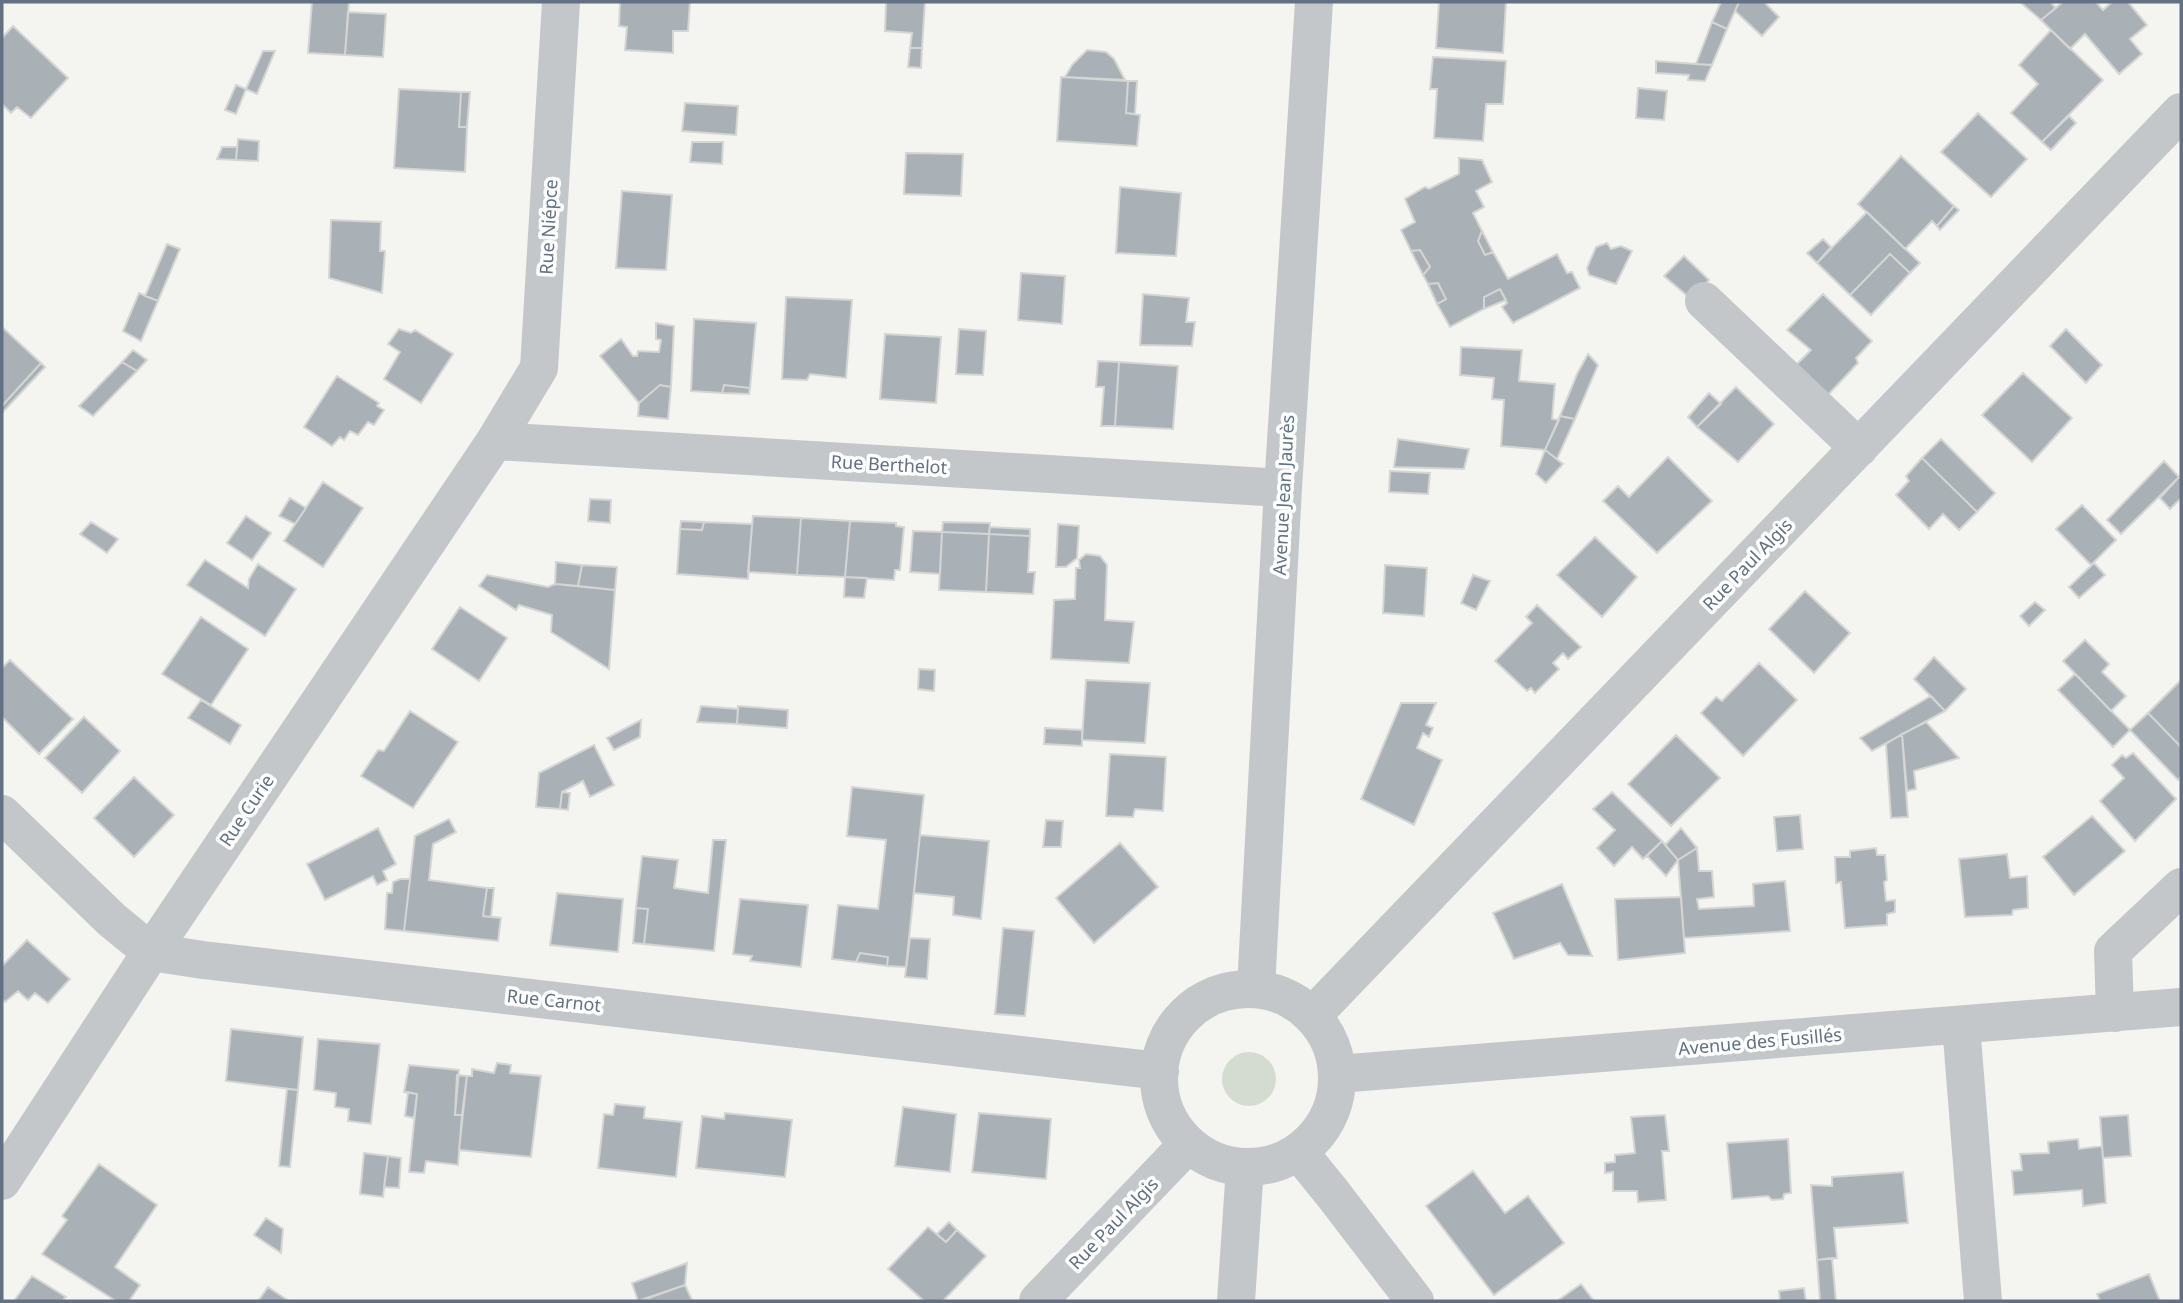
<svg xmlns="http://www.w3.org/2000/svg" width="2183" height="1303" viewBox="0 0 2183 1303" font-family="'Noto Sans',sans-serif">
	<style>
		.green { fill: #d4dcd1 }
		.building { fill: #a9b1b7; stroke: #d5d6d3; stroke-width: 2 }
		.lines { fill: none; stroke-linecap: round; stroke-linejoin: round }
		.minor { stroke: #c4c7ca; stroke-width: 38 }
		.labels { text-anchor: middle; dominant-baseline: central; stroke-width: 7; stroke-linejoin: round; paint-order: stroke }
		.street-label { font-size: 18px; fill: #627183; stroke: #fff }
	</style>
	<rect width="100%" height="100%" fill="#f4f5f0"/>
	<!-- green -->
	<path class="green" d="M1222 1079a27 27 0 1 1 54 0a27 27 0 1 1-54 0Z"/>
	<!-- building -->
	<path class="building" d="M 312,2 L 349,2 L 345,55 L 308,53 Z
		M 620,2 L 690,2 L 688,31 L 673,31 L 673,53 L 625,50 L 627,27 L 619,26 Z
		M 886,2 L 925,2 L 922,48 L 910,48 L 912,33 L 885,31 Z
		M 1439,2 L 1506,2 L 1503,53 L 1436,48 Z
		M 1721,2 L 1739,2 L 1727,29 L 1712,22 Z
		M 1739,2 L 1764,2 L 1779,17 L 1762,36 L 1735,11 Z
		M 2020,2 L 2050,2 L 2056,8 L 2041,20 Z
		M 2063,2 L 2096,2 L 2103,10 L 2112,2 L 2128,2 L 2147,25 L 2130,39 L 2142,54 L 2119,74 L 2085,34 L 2070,49 L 2041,20 Z
		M 348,12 L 386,14 L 383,57 L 345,55 Z
		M 1712,22 L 1727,29 L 1712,65 L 1696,64 Z
		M 13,26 L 68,78 L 31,118 L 17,107 L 11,113 L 2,104 L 2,38 Z
		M 2051,30 L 2103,80 L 2042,142 L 2011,113 L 2038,84 L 2019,65 Z
		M 910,48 L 922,48 L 921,68 L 908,67 Z
		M 1087,50 L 1106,52 L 1114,59 L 1125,80 L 1065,77 L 1072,65 Z
		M 263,51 L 275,51 L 257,94 L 246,89 Z
		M 1433,57 L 1506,61 L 1503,104 L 1486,104 L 1483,141 L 1434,138 L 1437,89 L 1430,89 Z
		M 1656,61 L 1696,64 L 1712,65 L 1705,81 L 1688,80 L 1689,75 L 1656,73 Z
		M 1061,77 L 1128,81 L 1126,113 L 1140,115 L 1137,146 L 1057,141 Z
		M 1128,81 L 1137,81 L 1135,114 L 1126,113 Z
		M 236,85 L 246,89 L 236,114 L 225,110 Z
		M 1638,88 L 1667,91 L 1664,120 L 1636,118 Z
		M 399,89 L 461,92 L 459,127 L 467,127 L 465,172 L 394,168 Z
		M 461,92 L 470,92 L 467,127 L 459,127 Z
		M 685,103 L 738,106 L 736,135 L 682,131 Z
		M 1978,113 L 2027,159 L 1991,197 L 1941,152 Z
		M 2069,116 L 2076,123 L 2051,150 L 2042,142 Z
		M 238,139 L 259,141 L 258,161 L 236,160 Z
		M 692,142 L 723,142 L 722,164 L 690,162 Z
		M 222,147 L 237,147 L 236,160 L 217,159 Z
		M 906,153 L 963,154 L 961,196 L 904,194 Z
		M 1901,156 L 1954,206 L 1937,226 L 1932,221 L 1905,249 L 1858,204 Z
		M 1459,158 L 1482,160 L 1492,182 L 1476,191 L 1484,207 L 1473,213 L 1482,231 L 1478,241 L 1485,255 L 1493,252 L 1508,279 L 1557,254 L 1567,273 L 1572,272 L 1580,288 L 1513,323 L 1502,307 L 1507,303 L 1500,289 L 1484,297 L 1484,309 L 1450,327 L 1437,304 L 1446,299 L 1438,283 L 1428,284 L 1423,275 L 1430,267 L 1420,250 L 1411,251 L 1401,230 L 1415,222 L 1405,199 L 1425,187 L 1429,189 L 1459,174 Z
		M 1120,187 L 1181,193 L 1176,256 L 1116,253 Z
		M 622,191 L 672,195 L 666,270 L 616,268 Z
		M 1954,206 L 1959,210 L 1940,230 L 1937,226 Z
		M 1867,212 L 1920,263 L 1910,273 L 1890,254 L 1850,295 L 1817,263 Z
		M 331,220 L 381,222 L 380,251 L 385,251 L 382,293 L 329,278 Z
		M 1482,231 L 1493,252 L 1485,255 L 1478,241 Z
		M 1823,239 L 1831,247 L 1817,263 L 1807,253 Z
		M 1607,243 L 1611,249 L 1621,246 L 1632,251 L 1616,284 L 1589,275 L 1587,268 L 1596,247 Z
		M 167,244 L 180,249 L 158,301 L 145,296 Z
		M 1420,250 L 1430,267 L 1423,275 L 1411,251 Z
		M 1890,254 L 1910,273 L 1871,315 L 1850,295 Z
		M 1684,256 L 1709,280 L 1691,299 L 1664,276 Z
		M 1021,273 L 1065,276 L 1062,324 L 1018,320 Z
		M 1438,283 L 1446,299 L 1437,304 L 1428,284 Z
		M 1500,289 L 1506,300 L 1484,309 L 1484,297 Z
		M 139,293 L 158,301 L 141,341 L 123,331 Z
		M 1143,294 L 1189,298 L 1186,322 L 1195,322 L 1192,346 L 1140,345 Z
		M 1823,294 L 1872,341 L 1856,358 L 1858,363 L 1824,399 L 1793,368 L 1811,350 L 1787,330 Z
		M 786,297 L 852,300 L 846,378 L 810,374 L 807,380 L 782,379 Z
		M 694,319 L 756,323 L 750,388 L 724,385 L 722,393 L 691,391 Z
		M 656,323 L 674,326 L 671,387 L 660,385 L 639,403 L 600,356 L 621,339 L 633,356 L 637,356 L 638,351 L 659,352 L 661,340 L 656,339 Z
		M 2,327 L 41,363 L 2,406 Z
		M 399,329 L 411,333 L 415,330 L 453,354 L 421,403 L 384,379 L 400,352 L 388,344 Z
		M 959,329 L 986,331 L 983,375 L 956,374 Z
		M 2066,329 L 2102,365 L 2086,383 L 2050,346 Z
		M 885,334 L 941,337 L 936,403 L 880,399 Z
		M 1461,347 L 1522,350 L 1519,381 L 1555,384 L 1552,419 L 1559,420 L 1545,450 L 1501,446 L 1504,400 L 1492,399 L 1494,378 L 1460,375 Z
		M 133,350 L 147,360 L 137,371 L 122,362 Z
		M 1588,354 L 1598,365 L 1575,419 L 1560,416 L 1577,374 Z
		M 1098,361 L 1119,362 L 1115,426 L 1101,426 L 1104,387 L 1096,387 Z
		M 122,362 L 137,371 L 93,416 L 79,406 Z
		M 1119,362 L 1178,366 L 1173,429 L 1115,426 Z
		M 41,363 L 45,367 L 2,413 L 2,406 Z
		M 2023,373 L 2072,418 L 2032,462 L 1982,415 Z
		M 337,376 L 379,403 L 377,406 L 384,410 L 374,425 L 368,422 L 358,435 L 350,431 L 344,440 L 340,437 L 332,446 L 304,427 Z
		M 660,385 L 671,387 L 668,419 L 638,416 L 639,403 Z
		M 724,385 L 750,388 L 749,394 L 722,393 Z
		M 1736,387 L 1774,424 L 1738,462 L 1697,427 Z
		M 1709,393 L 1721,404 L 1697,427 L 1688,417 Z
		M 1560,416 L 1575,419 L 1557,459 L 1545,450 Z
		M 1398,439 L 1469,449 L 1464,469 L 1394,467 Z
		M 1941,439 L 1995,493 L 1977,512 L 1922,458 Z
		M 1545,450 L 1563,464 L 1546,483 L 1536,474 Z
		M 1668,457 L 1712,501 L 1657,553 L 1603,501 L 1618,486 L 1629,497 Z
		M 1922,458 L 1977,512 L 1959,530 L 1943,514 L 1929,529 L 1896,495 L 1909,481 L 1906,476 Z
		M 2164,461 L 2179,477 L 2121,534 L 2107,520 Z
		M 1390,471 L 1430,473 L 1428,494 L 1389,492 Z
		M 2179,477 L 2181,479 L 2181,498 L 2170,509 L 2160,498 Z
		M 323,482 L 363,508 L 323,567 L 284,541 Z
		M 290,498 L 306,508 L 295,524 L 279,516 Z
		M 590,499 L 611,500 L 610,523 L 588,521 Z
		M 2082,505 L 2116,540 L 2091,565 L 2056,529 Z
		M 246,516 L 271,533 L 252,560 L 227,543 Z
		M 753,516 L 801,518 L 797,575 L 748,572 Z
		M 801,518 L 850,521 L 845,577 L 797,575 Z
		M 681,521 L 704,522 L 702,530 L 680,529 Z
		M 850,521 L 896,523 L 896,526 L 904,527 L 900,570 L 895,570 L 894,580 L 845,577 Z
		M 91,522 L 118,539 L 107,553 L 80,534 Z
		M 704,522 L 752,524 L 748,579 L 677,574 L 680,529 L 702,530 Z
		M 943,522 L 990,523 L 989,534 L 942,532 Z
		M 1058,524 L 1079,526 L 1077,558 L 1066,567 L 1056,567 Z
		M 990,527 L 1030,529 L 1030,536 L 989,534 Z
		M 913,531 L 942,532 L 940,574 L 910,572 Z
		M 942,532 L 989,534 L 986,592 L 939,590 Z
		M 989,534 L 1030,536 L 1028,572 L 1035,572 L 1033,594 L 986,592 Z
		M 1595,537 L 1637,577 L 1602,617 L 1557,575 Z
		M 1086,554 L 1100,556 L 1107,565 L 1105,620 L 1134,622 L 1129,663 L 1051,659 L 1054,600 L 1075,599 L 1076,568 L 1080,568 L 1079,560 Z
		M 205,560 L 248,588 L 249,579 L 258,564 L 296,589 L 265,636 L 187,585 Z
		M 556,562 L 582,565 L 578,586 L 555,584 Z
		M 2094,563 L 2105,575 L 2079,598 L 2069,587 Z
		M 582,565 L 617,567 L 615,590 L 578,586 Z
		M 1385,565 L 1427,568 L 1424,616 L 1383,613 Z
		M 487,575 L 548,587 L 555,584 L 615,590 L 609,669 L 551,632 L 552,615 L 519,605 L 516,610 L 479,586 Z
		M 1473,575 L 1490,581 L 1476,610 L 1461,603 Z
		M 845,577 L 867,578 L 864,598 L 844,597 Z
		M 1805,591 L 1850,633 L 1814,673 L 1769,629 Z
		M 2035,602 L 2045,610 L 2029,626 L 2020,616 Z
		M 1537,605 L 1581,647 L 1568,659 L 1563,653 L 1553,663 L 1559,669 L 1535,693 L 1531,688 L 1527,691 L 1495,661 L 1532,623 L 1526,617 Z
		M 460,607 L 507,638 L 479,681 L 432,649 Z
		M 201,617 L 248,649 L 211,705 L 162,674 Z
		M 2085,640 L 2109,664 L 2102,672 L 2126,696 L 2111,711 L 2063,661 Z
		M 1934,657 L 1966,689 L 1945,711 L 1914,679 Z
		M 10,660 L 73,719 L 39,754 L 2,717 L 2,668 Z
		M 1759,663 L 1797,700 L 1743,756 L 1701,713 L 1716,697 L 1722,701 Z
		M 919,669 L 935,670 L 934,691 L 918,689 Z
		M 2075,674 L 2130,730 L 2113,747 L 2058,690 Z
		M 1086,680 L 1150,683 L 1145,743 L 1082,740 Z
		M 2181,680 L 2181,747 L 2148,713 Z
		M 1931,696 L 1945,711 L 1872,751 L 1860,738 Z
		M 201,700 L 241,725 L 230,744 L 188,718 Z
		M 1401,703 L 1436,703 L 1426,725 L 1433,728 L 1429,737 L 1423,733 L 1417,748 L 1442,760 L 1414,825 L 1361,799 Z
		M 701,706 L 738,709 L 737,724 L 697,722 Z
		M 738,706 L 788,710 L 787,728 L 737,724 Z
		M 410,711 L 458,742 L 413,808 L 361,776 L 378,750 L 384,751 Z
		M 2148,713 L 2181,747 L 2181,776 L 2178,780 L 2130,730 Z
		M 84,717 L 120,751 L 82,793 L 45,758 Z
		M 641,720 L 640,737 L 614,750 L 607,738 Z
		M 1926,722 L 1959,758 L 1914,771 L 1916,789 L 1907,791 L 1902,734 Z
		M 1045,728 L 1082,730 L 1082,746 L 1044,744 Z
		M 1902,734 L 1908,817 L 1891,818 L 1886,744 Z
		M 1676,735 L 1720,778 L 1671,826 L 1628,784 Z
		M 594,745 L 614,785 L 590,797 L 583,781 L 562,792 L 560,809 L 536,807 L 539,773 Z
		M 2133,753 L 2176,799 L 2135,841 L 2100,801 L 2124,778 L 2112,765 L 2122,755 L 2126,758 Z
		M 1110,754 L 1166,757 L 1163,811 L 1135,809 L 1133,817 L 1106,816 Z
		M 134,777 L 174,815 L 134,857 L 94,818 Z
		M 852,787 L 924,795 L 906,967 L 887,966 L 888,957 L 860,953 L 856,962 L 832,959 L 838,905 L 878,909 L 886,840 L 847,836 Z
		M 562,792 L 570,793 L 568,810 L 560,809 Z
		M 1612,792 L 1662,841 L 1643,859 L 1632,847 L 1614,866 L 1597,848 L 1615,830 L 1593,809 Z
		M 1800,815 L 1803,849 L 1777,851 L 1774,817 Z
		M 2092,816 L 2125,851 L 2074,895 L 2043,857 Z
		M 449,819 L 456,832 L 433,844 L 429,880 L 487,888 L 483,916 L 501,918 L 498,941 L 404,931 L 415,836 Z
		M 1046,820 L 1063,821 L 1061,847 L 1043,847 Z
		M 378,828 L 396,864 L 383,871 L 387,880 L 377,885 L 373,876 L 325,900 L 307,864 Z
		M 1681,828 L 1697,848 L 1678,860 L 1665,845 Z
		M 920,835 L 989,841 L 981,919 L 953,915 L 954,897 L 914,893 Z
		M 713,840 L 726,840 L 714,951 L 644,944 L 648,909 L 636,908 L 642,856 L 678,860 L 674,888 L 708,893 Z
		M 1662,841 L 1678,860 L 1666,876 L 1647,856 Z
		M 1120,843 L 1158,887 L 1094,943 L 1056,898 Z
		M 1697,848 L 1699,871 L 1712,871 L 1714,897 L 1697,899 L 1699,909 L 1754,906 L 1753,884 L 1785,881 L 1790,931 L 1684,938 L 1678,860 Z
		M 1876,848 L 1877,855 L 1885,855 L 1887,880 L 1884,882 L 1886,901 L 1895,900 L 1895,912 L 1887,914 L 1887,925 L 1845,928 L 1841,882 L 1836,883 L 1835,857 L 1850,857 L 1850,851 Z
		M 2007,854 L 2010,878 L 2027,876 L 2028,908 L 2013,910 L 2012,915 L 1965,917 L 1959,859 Z
		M 400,879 L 410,879 L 404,931 L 385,929 L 387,893 L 392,893 L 393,882 Z
		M 1562,884 L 1592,956 L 1568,955 L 1560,943 L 1514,959 L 1493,913 Z
		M 487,888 L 494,888 L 491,917 L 483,916 Z
		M 557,893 L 623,899 L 618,952 L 550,945 Z
		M 1681,897 L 1685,953 L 1618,960 L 1615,899 Z
		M 740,899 L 808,905 L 801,967 L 750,961 L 752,956 L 733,954 Z
		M 636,908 L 648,909 L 644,944 L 633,943 Z
		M 1003,928 L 1034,931 L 1025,1016 L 995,1014 Z
		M 910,938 L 930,939 L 927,979 L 905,977 Z
		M 27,940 L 70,979 L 48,1003 L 35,993 L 28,1000 L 18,991 L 5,1002 L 2,999 L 2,966 Z
		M 860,953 L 888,957 L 887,966 L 856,962 Z
		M 231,1029 L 303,1037 L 298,1090 L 226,1081 Z
		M 318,1039 L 380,1044 L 371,1124 L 348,1121 L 349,1109 L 335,1107 L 336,1093 L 314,1090 Z
		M 497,1063 L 511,1065 L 510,1073 L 541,1076 L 531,1157 L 459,1150 L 467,1076 L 472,1076 L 472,1069 L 494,1073 Z
		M 409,1065 L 459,1070 L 455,1115 L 462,1115 L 458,1165 L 426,1161 L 424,1173 L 409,1172 L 417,1094 L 404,1092 Z
		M 457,1075 L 467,1076 L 462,1115 L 455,1115 Z
		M 287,1089 L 298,1090 L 290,1167 L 279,1166 Z
		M 408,1092 L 417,1094 L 414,1118 L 405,1116 Z
		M 615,1104 L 645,1107 L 644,1118 L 682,1122 L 676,1177 L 598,1168 L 604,1114 L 613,1115 Z
		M 903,1107 L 956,1114 L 950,1172 L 895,1166 Z
		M 725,1113 L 792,1120 L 785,1177 L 696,1168 L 702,1116 L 724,1119 Z
		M 979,1113 L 1051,1119 L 1046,1179 L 972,1172 Z
		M 1665,1115 L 1669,1151 L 1662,1151 L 1666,1200 L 1638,1202 L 1637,1191 L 1613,1191 L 1613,1172 L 1605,1173 L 1605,1163 L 1615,1162 L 1615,1155 L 1635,1153 L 1631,1117 Z
		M 2128,1115 L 2131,1156 L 2103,1158 L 2100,1117 Z
		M 1788,1139 L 1791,1193 L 1784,1194 L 1783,1199 L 1772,1200 L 1768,1196 L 1732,1199 L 1727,1143 Z
		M 2078,1139 L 2079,1149 L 2102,1146 L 2106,1203 L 2083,1206 L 2082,1190 L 2014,1195 L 2012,1171 L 2022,1170 L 2020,1154 L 2049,1153 L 2048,1142 Z
		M 364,1153 L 388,1156 L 383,1197 L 360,1194 Z
		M 388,1156 L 401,1158 L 399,1188 L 384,1187 Z
		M 99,1164 L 157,1205 L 115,1267 L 140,1285 L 129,1301 L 116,1301 L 42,1254 L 67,1220 L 62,1216 Z
		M 1473,1171 L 1505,1213 L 1528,1196 L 1564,1243 L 1494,1295 L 1426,1206 Z
		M 1903,1172 L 1908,1223 L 1834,1228 L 1837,1258 L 1817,1260 L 1811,1185 L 1832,1186 L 1832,1177 Z
		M 266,1218 L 283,1229 L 281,1253 L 254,1235 Z
		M 949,1222 L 957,1230 L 946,1242 L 937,1234 Z
		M 928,1227 L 946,1242 L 957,1230 L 986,1256 L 943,1301 L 924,1301 L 888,1269 Z
		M 1832,1258 L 1836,1301 L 1820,1301 L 1817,1260 Z
		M 687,1263 L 685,1285 L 638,1301 L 632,1283 Z
		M 2149,1274 L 2160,1301 L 2100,1301 L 2097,1294 Z
		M 32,1276 L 66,1297 L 62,1301 L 14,1301 Z
		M 1581,1284 L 1594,1301 L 1557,1301 Z
		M 685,1285 L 692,1300 L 643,1300 Z
		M 268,1287 L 289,1301 L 258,1301 Z
		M 1804,1288 L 1806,1301 L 1780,1301 L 1779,1291 Z"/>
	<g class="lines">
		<!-- minor -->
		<path class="minor" d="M 1704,301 L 1859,448
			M 495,441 L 1283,488
			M 2,814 L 112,920 L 151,952 L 203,960 L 1160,1071
			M 1256,988 L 1283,488 L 1314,2
			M1159 1078a89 89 0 1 1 178 0a89 89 0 1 1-178 0Z
			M 2115,1013 L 2113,951 L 2181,887
			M 1313,1015 L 2181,112
			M 1961,1025 L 1983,1301
			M 1338,1074 L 2181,1007
			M 1299,1152 L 1333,1194 L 1415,1301
			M 2,1181 L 151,952 L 495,441 L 539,368 L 561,2
			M 1038,1301 L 1188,1144
			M 1236,1301 L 1245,1167"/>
	</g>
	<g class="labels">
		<!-- street labels -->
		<g class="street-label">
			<text transform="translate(548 227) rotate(-87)">Rue Niépce</text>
			<text transform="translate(889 464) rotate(3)">Rue Berthelot</text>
			<text transform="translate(1283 495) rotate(-87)">Avenue Jean Jaurès</text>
			<text transform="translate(1747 564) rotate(-46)">Rue Paul Algis</text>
			<text transform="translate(246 810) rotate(-56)">Rue Curie</text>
			<text transform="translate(554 1000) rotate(6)">Rue Carnot</text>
			<text transform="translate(1760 1041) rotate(-5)">Avenue des Fusillés</text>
			<text transform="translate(1113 1223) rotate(-46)">Rue Paul Algis</text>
		</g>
	</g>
	<!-- border -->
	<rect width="2183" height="1303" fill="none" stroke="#627183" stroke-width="7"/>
</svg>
